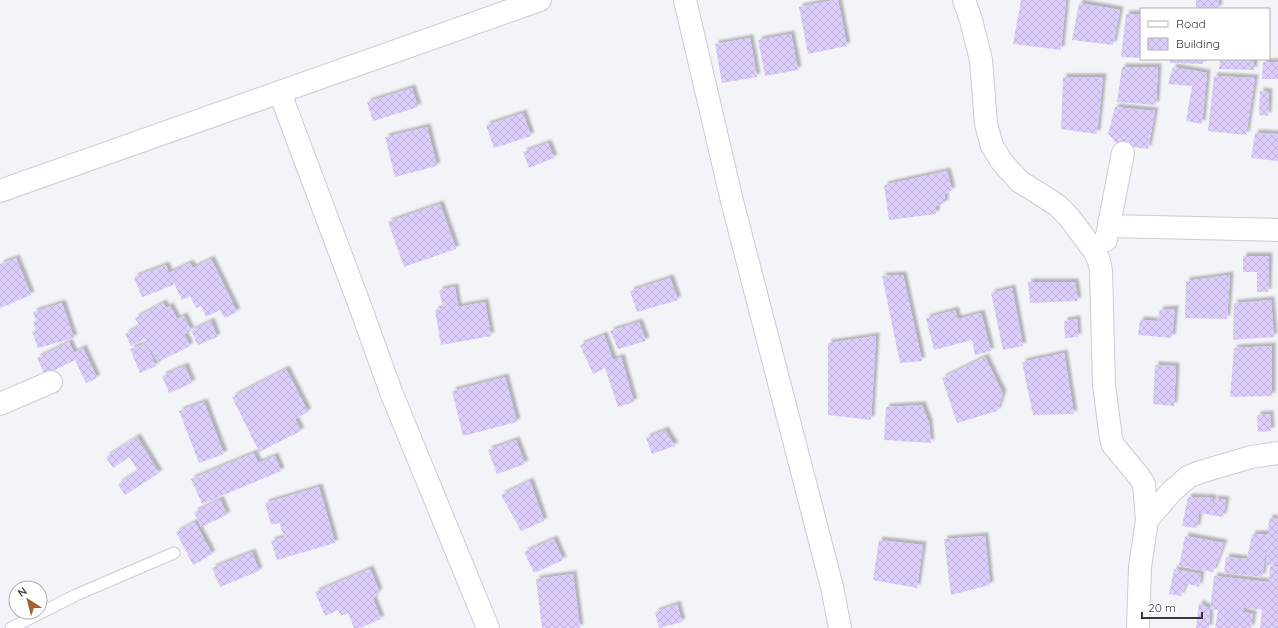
<svg xmlns="http://www.w3.org/2000/svg" width="1278" height="628" viewBox="0 0 1278 628" font-family="Quicksand,sans-serif">
	<style>
		.building { fill: url(#building-cross-hatch); filter: url(#shadow) }
		.lines { fill: none; stroke-linecap: round; stroke-linejoin: round }
		.lane-casing { stroke: #cbccd0; stroke-width: 13 }
		.street-casing { stroke: #cbccd0; stroke-width: 24 }
		.lane { stroke: #fff; stroke-width: 11 }
		.street { stroke: #fff; stroke-width: 22 }
	</style>
	<defs>
		<pattern id="building-cross-hatch" width="8" height="8" patternUnits="userSpaceOnUse"><rect width="8" height="8" fill="#ddcefe"/><path d="M0 0l8 8M0 8l8-8" fill="none" stroke="#beb2db"/></pattern>
		<filter id="shadow"><feDropShadow dx="3.5" dy="-3.5" stdDeviation="1" flood-color="#0004"/></filter>
	</defs>
	<rect width="100%" height="100%" fill="#f3f4f8"/>
	<!-- building -->
	<path class="building" d="M 834,0 L 838,0 L 847,46 L 808,54 L 799,7 Z
		M 1021,0 L 1066,0 L 1061,50 L 1013,44 Z
		M 1196,0 L 1219,0 L 1218,9 L 1196,9 Z
		M 1079,3 L 1120,10 L 1113,45 L 1072,40 Z
		M 1126,14 L 1141,14 L 1141,58 L 1121,57 Z
		M 791,34 L 798,70 L 765,76 L 758,40 Z
		M 750,38 L 757,77 L 722,83 L 715,44 Z
		M 1170,59 L 1203,59 L 1203,64 L 1170,63 Z
		M 1220,59 L 1254,59 L 1254,70 L 1219,69 Z
		M 1263,62 L 1278,62 L 1278,79 L 1262,79 Z
		M 1122,67 L 1158,67 L 1156,105 L 1117,102 Z
		M 1173,67 L 1207,73 L 1202,124 L 1186,121 L 1192,86 L 1168,84 Z
		M 1214,76 L 1255,78 L 1246,135 L 1208,131 Z
		M 1063,77 L 1103,77 L 1097,134 L 1061,129 Z
		M 412,88 L 418,107 L 373,121 L 367,102 Z
		M 1260,91 L 1269,92 L 1268,116 L 1259,115 Z
		M 1115,107 L 1155,111 L 1148,149 L 1118,145 L 1108,134 Z
		M 523,113 L 531,136 L 494,148 L 486,125 Z
		M 427,127 L 437,166 L 395,177 L 385,137 Z
		M 1255,133 L 1278,134 L 1278,161 L 1251,158 Z
		M 548,143 L 554,158 L 529,168 L 523,152 Z
		M 947,171 L 952,190 L 945,194 L 945,203 L 936,206 L 936,214 L 889,220 L 884,185 Z
		M 440,204 L 456,249 L 404,267 L 388,222 Z
		M 1243,256 L 1269,256 L 1268,292 L 1257,292 L 1257,272 L 1243,272 Z
		M 16,258 L 31,295 L 0,308 L 0,264 Z
		M 211,259 L 237,312 L 224,318 L 220,310 L 206,317 L 201,306 L 196,308 L 190,296 L 182,300 L 170,275 L 174,285 L 142,297 L 134,277 L 166,265 L 169,273 L 190,263 L 193,268 Z
		M 903,275 L 922,361 L 900,363 L 882,276 Z
		M 1230,275 L 1227,319 L 1185,318 L 1186,281 Z
		M 670,278 L 678,300 L 637,312 L 630,291 Z
		M 1028,282 L 1075,282 L 1078,301 L 1030,303 Z
		M 455,287 L 458,307 L 485,302 L 491,336 L 441,345 L 435,310 L 443,308 L 439,290 Z
		M 1012,288 L 1023,346 L 1003,350 L 991,293 Z
		M 1271,300 L 1274,337 L 1233,340 L 1234,303 Z
		M 62,303 L 74,338 L 38,348 L 32,332 L 36,330 L 33,323 L 36,320 L 33,312 Z
		M 163,303 L 166,308 L 170,306 L 177,319 L 184,316 L 191,331 L 211,321 L 217,337 L 198,345 L 191,331 L 184,334 L 190,346 L 158,362 L 146,343 L 145,339 L 131,346 L 125,334 L 139,326 L 135,318 Z
		M 1175,309 L 1172,338 L 1138,335 L 1140,320 L 1157,321 L 1160,310 Z
		M 955,310 L 958,319 L 981,313 L 991,351 L 975,355 L 972,340 L 934,350 L 926,318 Z
		M 1077,319 L 1078,337 L 1065,338 L 1064,321 Z
		M 639,322 L 646,341 L 618,349 L 610,331 Z
		M 604,335 L 613,360 L 621,357 L 634,402 L 618,407 L 605,368 L 593,374 L 580,345 Z
		M 876,336 L 871,420 L 828,415 L 828,343 Z
		M 69,342 L 74,353 L 83,348 L 97,378 L 86,383 L 75,360 L 45,375 L 37,358 Z
		M 146,343 L 156,366 L 140,373 L 130,349 Z
		M 1272,346 L 1272,396 L 1230,397 L 1234,348 Z
		M 1064,353 L 1074,414 L 1033,415 L 1022,362 Z
		M 985,357 L 1003,394 L 997,411 L 957,423 L 942,378 Z
		M 1155,365 L 1176,366 L 1174,406 L 1153,404 Z
		M 185,366 L 192,383 L 169,393 L 162,376 Z
		M 286,369 L 308,412 L 295,419 L 301,431 L 259,452 L 232,397 Z
		M 505,377 L 517,422 L 463,436 L 452,391 Z
		M 204,402 L 224,454 L 199,463 L 179,411 Z
		M 922,405 L 929,423 L 931,443 L 884,440 L 886,407 Z
		M 1270,414 L 1271,431 L 1258,432 L 1257,415 Z
		M 665,430 L 675,446 L 652,454 L 646,438 Z
		M 137,437 L 159,473 L 125,495 L 118,484 L 138,471 L 129,457 L 113,468 L 106,457 Z
		M 516,440 L 525,464 L 497,474 L 488,450 Z
		M 254,453 L 258,463 L 275,456 L 281,471 L 202,504 L 191,479 Z
		M 530,481 L 544,521 L 521,531 L 501,495 Z
		M 319,487 L 335,543 L 277,560 L 271,541 L 284,537 L 279,523 L 271,525 L 265,503 Z
		M 1188,497 L 1213,498 L 1211,515 L 1215,499 L 1226,500 L 1223,517 L 1199,513 L 1197,528 L 1182,526 Z
		M 220,499 L 227,515 L 201,527 L 194,512 Z
		M 1269,518 L 1278,519 L 1278,565 L 1266,565 L 1268,538 L 1262,577 L 1224,573 L 1226,557 L 1247,559 L 1252,534 L 1268,534 Z
		M 195,522 L 212,554 L 193,565 L 176,532 Z
		M 985,536 L 990,585 L 951,595 L 944,539 Z
		M 1185,536 L 1224,543 L 1213,572 L 1179,566 Z
		M 554,539 L 563,560 L 534,573 L 524,552 Z
		M 879,540 L 923,545 L 917,588 L 873,580 Z
		M 252,552 L 259,571 L 220,587 L 212,568 Z
		M 1270,566 L 1278,567 L 1278,582 L 1269,581 Z
		M 370,569 L 379,591 L 373,599 L 381,619 L 360,628 L 354,628 L 348,613 L 341,616 L 338,610 L 325,616 L 315,592 Z
		M 1174,569 L 1201,574 L 1199,587 L 1186,583 L 1181,596 L 1169,594 Z
		M 573,574 L 580,628 L 542,628 L 536,579 Z
		M 1214,576 L 1278,583 L 1278,628 L 1260,628 L 1262,610 L 1244,607 L 1244,612 L 1253,614 L 1251,628 L 1215,628 L 1218,610 L 1210,609 L 1209,628 L 1196,628 L 1199,603 L 1210,609 Z
		M 677,604 L 682,622 L 659,628 L 655,612 Z"/>
	<g class="lines">
		<!-- lane casing -->
		<g class="lane-casing">
			<path id="lane" d="M 11,628 L 76,595 L 174,553"/>
		</g>
		<!-- street casing -->
		<g class="street-casing">
			<path id="street" d="M 685,0 L 732,201 L 832,587 L 840,628
				M 964,0 L 971,20 L 981,60 L 986,124 L 992,146 L 1002,162 L 1019,181 L 1057,205 L 1069,217 L 1095,252 L 1099,261 L 1101,271 L 1104,385 L 1111,438 L 1113,445 L 1138,475 L 1144,484 L 1147,520 L 1140,567 L 1138,628
				M 280,93 L 360,306 L 391,392 L 488,628
				M 0,191 L 540,0
				M 1109,226 L 1278,230
				M 1106,240 L 1123,153
				M 0,404 L 51,382
				M 1147,520 L 1171,492 L 1188,477 L 1197,473 L 1251,457 L 1278,453"/>
		</g>
		<!-- lane -->
		<use href="#lane" class="lane"/>
		<!-- street -->
		<use href="#street" class="street"/>
	</g>
	<!-- legend -->
	<rect x="1140" y="8" width="130" height="52" fill="#ffffff" stroke="#b0b0b1"/>
	<rect x="1148" y="21" width="20" height="6" fill="#ffffff" stroke="#b0b0b1"/>
	<text x="1176" y="28" font-size="12" fill="#39393b">Road</text>
	<rect x="1148" y="38" width="20" height="12" fill="url(#building-cross-hatch)" stroke="#b0b0b1"/>
	<text x="1176" y="48" font-size="12" fill="#39393b">Building</text>
	<!-- north arrow -->
	<g transform="translate(28 600) rotate(324)"><circle r="19" fill="#ffffff" stroke="#b0b0b1"/>
	<path d="M0-3L7 15L0 10L-7 15Z" fill="#a56131"/>
	<text y="-6" font-size="11" font-weight="bold" text-anchor="middle" fill="#39393b">N</text>
	</g>
	<!-- scale -->
	<path d="M1142 612v6h60v-6" fill="none" stroke="#39393b" stroke-width="2"/>
	<text x="1148" y="612" font-size="12" fill="#39393b" stroke="#ffffff" stroke-width="3" paint-order="stroke">20 m</text>
</svg>
